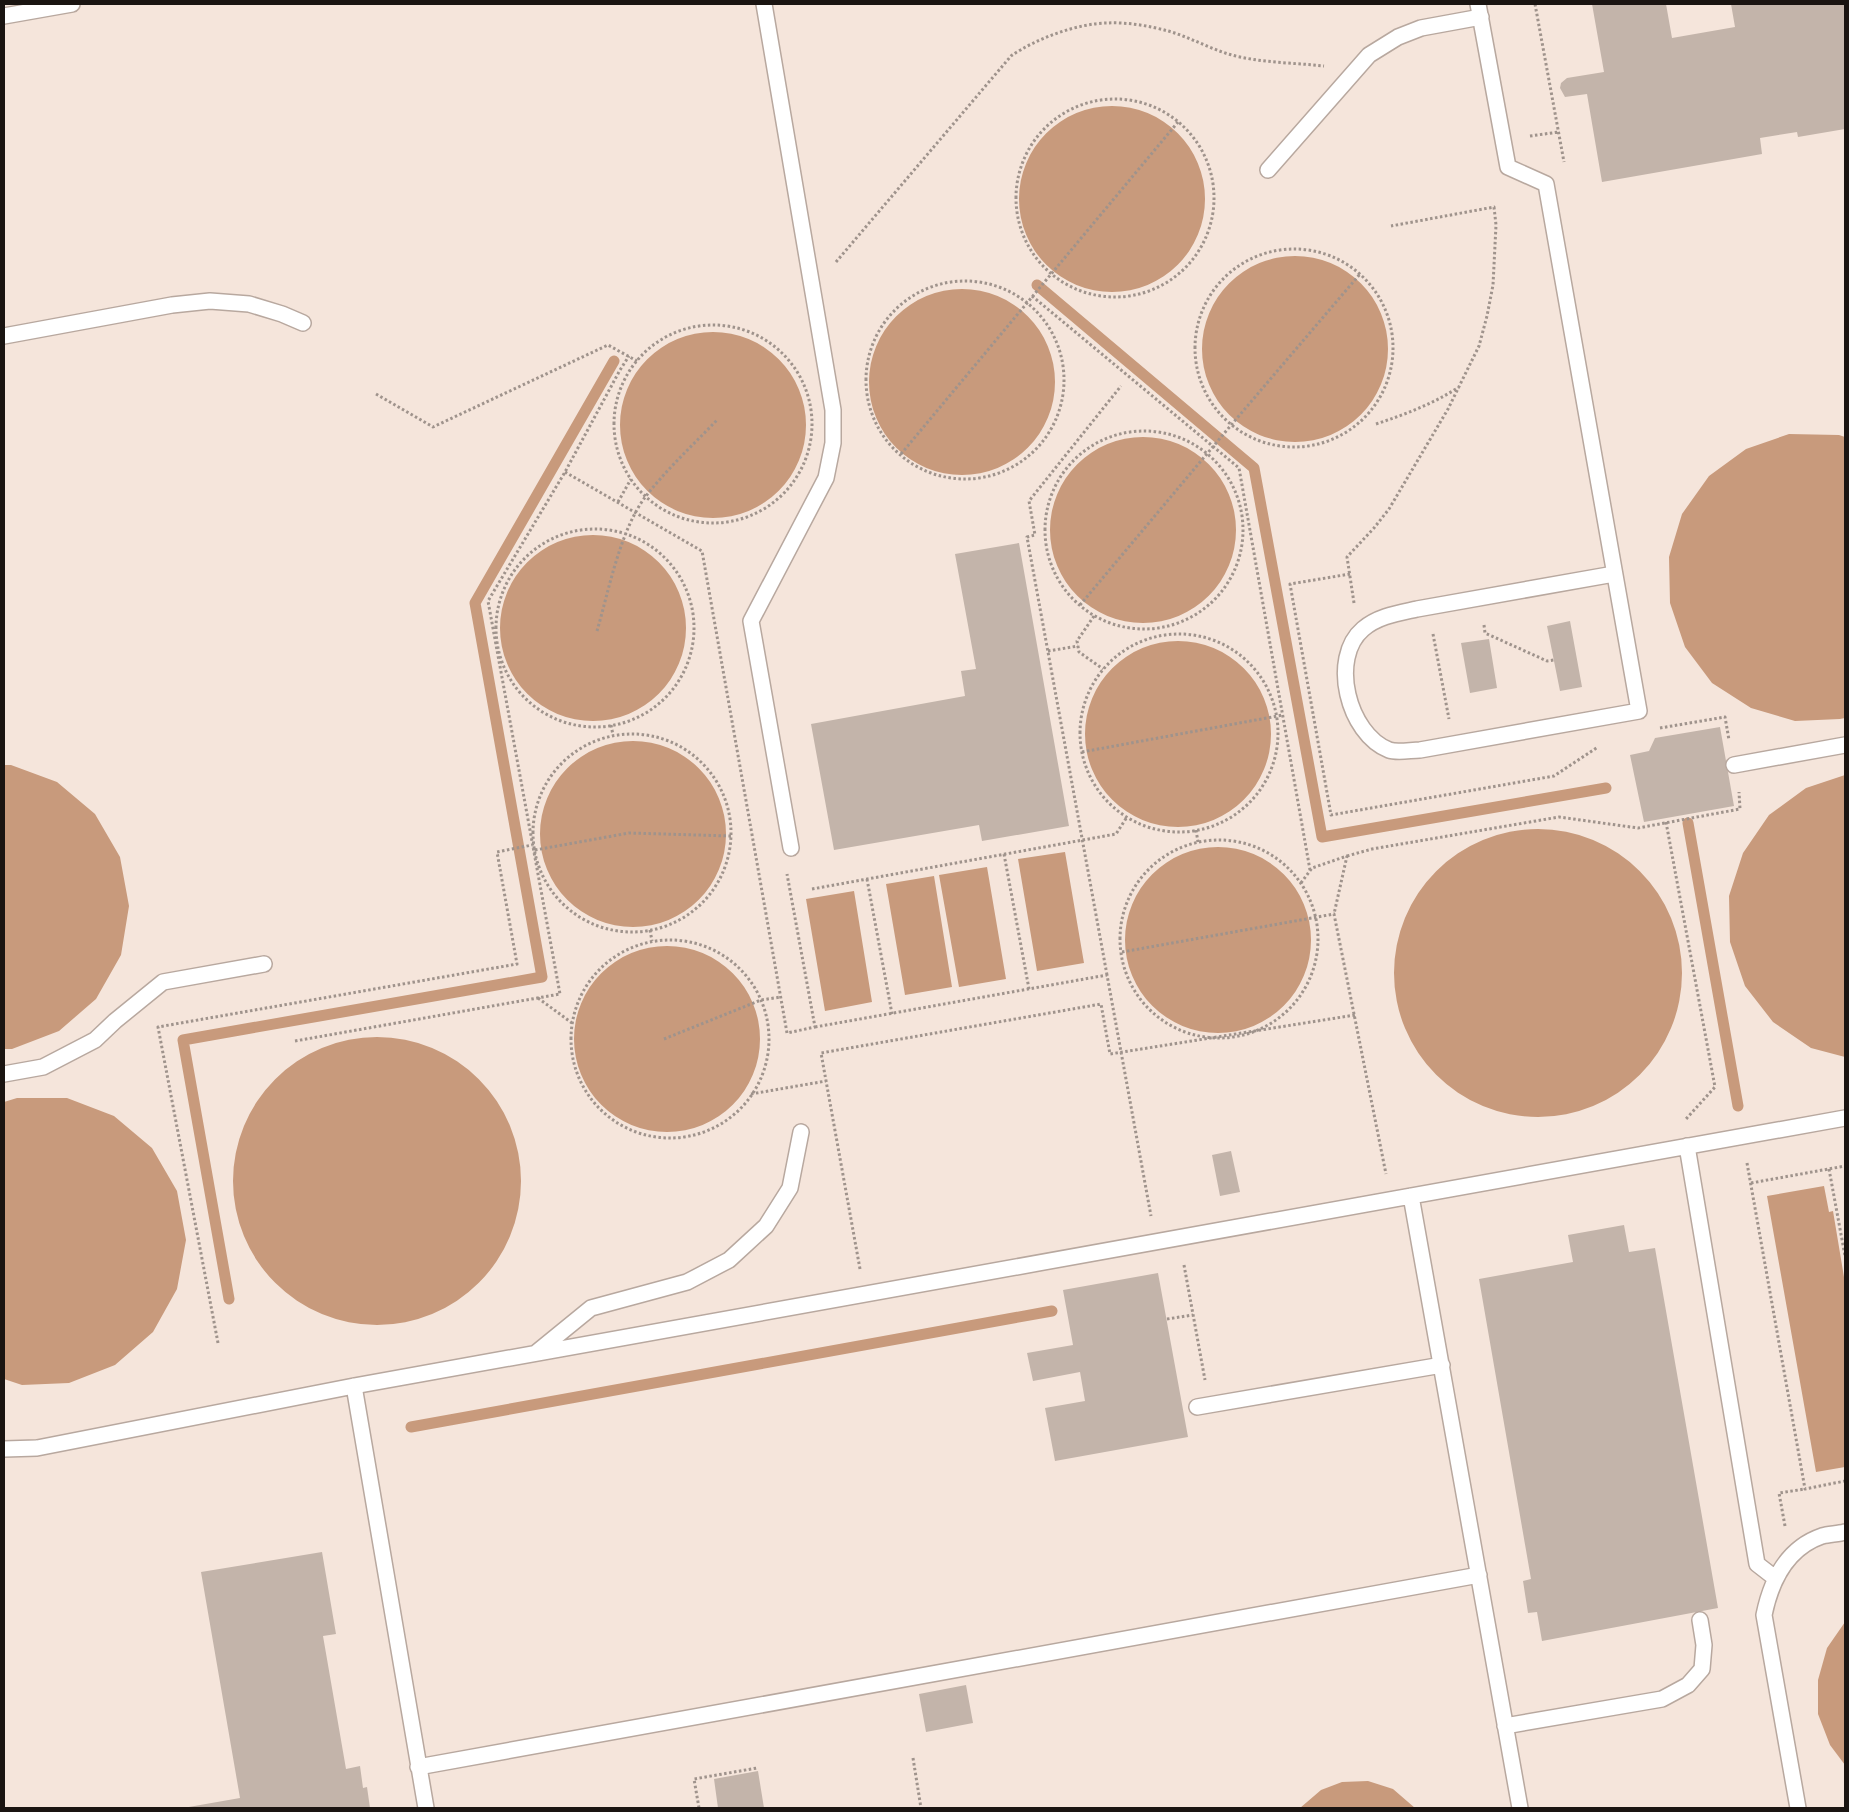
<svg xmlns="http://www.w3.org/2000/svg" width="1849" height="1812" viewBox="0 0 1849 1812" font-family="Roboto,sans-serif">
	<style>
		.water { fill: #c89a7c }
		.lines { fill: none; stroke-linecap: round; stroke-linejoin: round }
		.stream { stroke: #c89a7c; stroke-width: 11 }
		.building { fill: #c3b4aa }
		.service-casing { stroke: #b8a89f; stroke-width: 18 }
		.path { stroke: #9f938c; stroke-width: 3; stroke-dasharray: 2.5 2.5; stroke-linecap: butt }
		.service { stroke: #fff; stroke-width: 15 }
		.path-bridge { stroke: #9f938c; stroke-width: 3; stroke-dasharray: 2.5 2.5; stroke-linecap: butt }
	</style>
	<rect width="100%" height="100%" fill="#f5e5db"/>
	<!-- water -->
	<path class="water" d="M1019 199a93 93 0 1 1 186 0a93 93 0 1 1-186 0Z
		M1202 349a93 93 0 1 1 186 0a93 93 0 1 1-186 0Z
		M869 382a93 93 0 1 1 186 0a93 93 0 1 1-186 0Z
		M620 425a93 93 0 1 1 186 0a93 93 0 1 1-186 0Z
		M 1789,434 L 1839,435 L 1845,437 L 1845,718 L 1840,719 L 1795,721 L 1751,708 L 1712,683 L 1685,647 L 1670,603 L 1669,557 L 1682,514 L 1709,476 L 1746,449 Z
		M1050 530a93 93 0 1 1 186 0a93 93 0 1 1-186 0Z
		M500 628a93 93 0 1 1 186 0a93 93 0 1 1-186 0Z
		M1085 734a93 93 0 1 1 186 0a93 93 0 1 1-186 0Z
		M540 834a93 93 0 1 1 186 0a93 93 0 1 1-186 0Z
		M 4,765 L 11,765 L 57,782 L 95,814 L 120,857 L 129,906 L 121,955 L 96,999 L 59,1031 L 12,1049 L 4,1049 Z
		M 1845,775 L 1845,1057 L 1811,1048 L 1773,1022 L 1745,986 L 1730,942 L 1729,896 L 1743,853 L 1769,815 L 1806,788 Z
		M1394 973a144 144 0 1 1 288 0a144 144 0 1 1-288 0Z
		M1125 940a93 93 0 1 1 186 0a93 93 0 1 1-186 0Z
		M 1065,852 L 1084,963 L 1037,971 L 1018,859 Z
		M 987,867 L 1006,979 L 959,987 L 939,875 Z
		M 934,876 L 952,987 L 905,995 L 886,884 Z
		M 854,891 L 872,1002 L 825,1011 L 806,899 Z
		M574 1039a93 93 0 1 1 186 0a93 93 0 1 1-186 0Z
		M233 1181a144 144 0 1 1 288 0a144 144 0 1 1-288 0Z
		M 17,1098 L 67,1098 L 114,1116 L 152,1148 L 177,1191 L 186,1240 L 177,1289 L 153,1332 L 115,1365 L 69,1383 L 22,1385 L 4,1379 L 4,1102 Z
		M 1824,1186 L 1829,1212 L 1833,1211 L 1845,1283 L 1845,1467 L 1816,1472 L 1767,1196 Z
		M 1845,1622 L 1845,1765 L 1830,1745 L 1818,1714 L 1818,1680 L 1827,1648 Z
		M 1368,1781 L 1393,1789 L 1415,1808 L 1300,1808 L 1321,1790 L 1342,1782 Z"/>
	<g class="lines">
		<!-- stream -->
		<path class="stream" d="M 1037,285 L 1254,468 L 1322,837 L 1606,788
			M 1688,823 L 1738,1106
			M 229,1299 L 183,1040 L 542,977 L 475,603 L 614,361
			M 411,1427 L 1052,1311"/>
	</g>
	<!-- building -->
	<path class="building" d="M 1592,4 L 1666,4 L 1672,38 L 1735,27 L 1731,4 L 1845,4 L 1845,129 L 1798,137 L 1797,132 L 1760,138 L 1762,154 L 1602,182 L 1587,94 L 1565,97 L 1560,88 L 1561,83 L 1567,78 L 1604,72 Z
		M 1019,543 L 1069,826 L 982,841 L 979,825 L 834,850 L 811,724 L 965,696 L 961,671 L 976,669 L 955,554 Z
		M 1570,621 L 1582,687 L 1560,691 L 1547,626 Z
		M 1489,639 L 1497,688 L 1470,693 L 1461,643 Z
		M 1720,727 L 1734,806 L 1644,822 L 1630,755 L 1649,751 L 1655,738 Z
		M 1231,1151 L 1240,1192 L 1220,1196 L 1212,1155 Z
		M 1624,1225 L 1629,1252 L 1655,1248 L 1718,1608 L 1542,1641 L 1537,1612 L 1528,1613 L 1523,1581 L 1531,1579 L 1479,1279 L 1573,1262 L 1568,1235 Z
		M 1158,1273 L 1188,1437 L 1055,1461 L 1045,1408 L 1085,1401 L 1080,1372 L 1033,1381 L 1027,1353 L 1073,1345 L 1063,1290 Z
		M 322,1552 L 336,1634 L 323,1636 L 346,1769 L 360,1766 L 363,1788 L 367,1787 L 370,1808 L 183,1808 L 240,1798 L 201,1572 Z
		M 966,1685 L 973,1723 L 926,1732 L 919,1694 Z
		M 758,1771 L 764,1808 L 718,1808 L 714,1779 Z"/>
	<g class="lines">
		<!-- service casing -->
		<g class="service-casing">
			<path id="service" d="M 764,4 L 833,410 L 833,443 L 826,478 L 751,621 L 791,848
				M 1478,4 L 1508,167 L 1546,184 L 1639,711 L 1420,750 C 1411,750 1397,753 1389,750 C 1348,734 1329,658 1363,629 C 1378,616 1399,613 1417,609 L 1614,574
				M 4,16 L 72,4
				M 1268,170 L 1369,55 L 1398,37 L 1421,28 L 1481,17
				M 4,336 L 172,305 L 210,301 L 249,304 L 282,314 L 303,323
				M 1734,765 L 1845,745
				M 4,1074 L 43,1067 L 95,1040 L 115,1021 L 163,982 L 264,964
				M 1687,1146 L 1757,1564 L 1775,1578
				M 1411,1196 L 1520,1808
				M 537,1352 L 591,1308 L 687,1282 L 729,1260 L 766,1226 L 790,1188 L 801,1132
				M 354,1386 L 426,1808
				M 1197,1407 L 1442,1365
				M 4,1449 L 37,1448 L 354,1386 L 1845,1118
				M 1505,1726 L 1662,1699 L 1688,1685 L 1702,1669 L 1704,1645 L 1700,1620
				M 418,1767 L 1479,1575
				M 1798,1808 L 1764,1615 C 1771,1581 1787,1548 1822,1536 C 1829,1534 1838,1534 1845,1532"/>
		</g>
		<!-- path -->
		<path class="path" d="M 1535,4 L 1564,162
			M1016 198a99 99 0 1 1 198 0a99 99 0 1 1-198 0Z
			M 1530,136 L 1559,132
			M1195 348a99 99 0 1 1 198 0a99 99 0 1 1-198 0Z
			M 836,262 L 1011,56 C 1035,39 1078,23 1108,23 C 1127,22 1150,26 1168,31 C 1193,38 1215,52 1240,57 C 1268,63 1297,63 1324,66
			M866 380a99 99 0 1 1 198 0a99 99 0 1 1-198 0Z
			M 1032,296 L 1239,468 L 1310,870
			M614 424a99 99 0 1 1 198 0a99 99 0 1 1-198 0Z
			M 376,394 L 433,427 L 608,345 L 637,361
			M 1376,424 C 1406,414 1433,404 1459,387
			M1045 530a99 99 0 1 1 198 0a99 99 0 1 1-198 0Z
			M 565,472 L 702,551 L 787,1033 L 815,1027 L 787,874
			M 618,502 L 631,479
			M496 628a99 99 0 1 1 198 0a99 99 0 1 1-198 0Z
			M 1350,574 L 1290,584 L 1331,815 L 1554,776 L 1598,747
			M 1354,603 L 1347,557 L 1374,528 L 1389,509 L 1448,409 L 1479,346 L 1487,316 L 1493,285 L 1496,225 L 1494,207 L 1391,226
			M 1094,616 L 1077,641 L 1079,652 L 1103,669
			M 1484,625 L 1485,633 L 1547,661 L 1554,660
			M 597,631 C 609,590 620,530 646,496 C 667,469 693,445 717,420
			M 1433,634 L 1449,719
			M1080 733a99 99 0 1 1 198 0a99 99 0 1 1-198 0Z
			M 1048,651 L 1078,646
			M 611,725 L 613,735
			M 1660,728 L 1725,717 L 1729,740
			M533 833a99 99 0 1 1 198 0a99 99 0 1 1-198 0Z
			M 1666,822 L 1715,1087 L 1686,1119
			M 1196,830 L 1198,842
			M1120 939a99 99 0 1 1 198 0a99 99 0 1 1-198 0Z
			M 535,850 L 629,833 L 731,836
			M 1004,854 L 1029,989
			M 1347,856 L 1372,849 L 1559,817 L 1638,828 L 1740,809 L 1739,792
			M 867,879 L 892,1014
			M 1301,883 L 1312,868 L 1347,856 L 1334,914
			M 812,889 L 1116,834 L 1127,817
			M 650,930 L 652,941
			M571 1039a99 99 0 1 1 198 0a99 99 0 1 1-198 0Z
			M 1122,952 L 1334,914 L 1386,1174
			M 1107,975 L 1027,537 L 1035,535 L 1029,501 L 1121,386
			M 538,998 L 572,1023
			M 815,1027 L 1107,975 L 1151,1216
			M 664,1039 L 761,1000 L 781,997
			M 295,1041 L 560,994 L 488,601 L 565,472 L 620,370 L 629,356
			M 751,1094 L 826,1081
			M 1747,1163 L 1805,1489 L 1845,1481
			M 1829,1169 L 1845,1256
			M 1751,1183 L 1845,1166
			M 1184,1265 L 1205,1380
			M 860,1269 L 821,1053 L 1101,1004 L 1110,1054 L 1355,1015
			M 1167,1319 L 1193,1315
			M 218,1343 L 158,1027 L 517,964 L 497,852 L 532,845
			M 1785,1526 L 1779,1493 L 1805,1489
			M 913,1758 L 921,1808
			M 699,1808 L 694,1779 L 757,1768"/>
		<!-- service -->
		<use href="#service" class="service"/>
		<!-- path-bridge -->
		<path class="path-bridge" d="M 901,454 L 1178,122
			M 1080,605 L 1232,424 L 1360,274
			M 1082,752 L 1283,715"/>
	</g>
	<!-- border -->
	<rect width="1849" height="1812" fill="none" stroke="#1a1411" stroke-width="10"/>
</svg>
